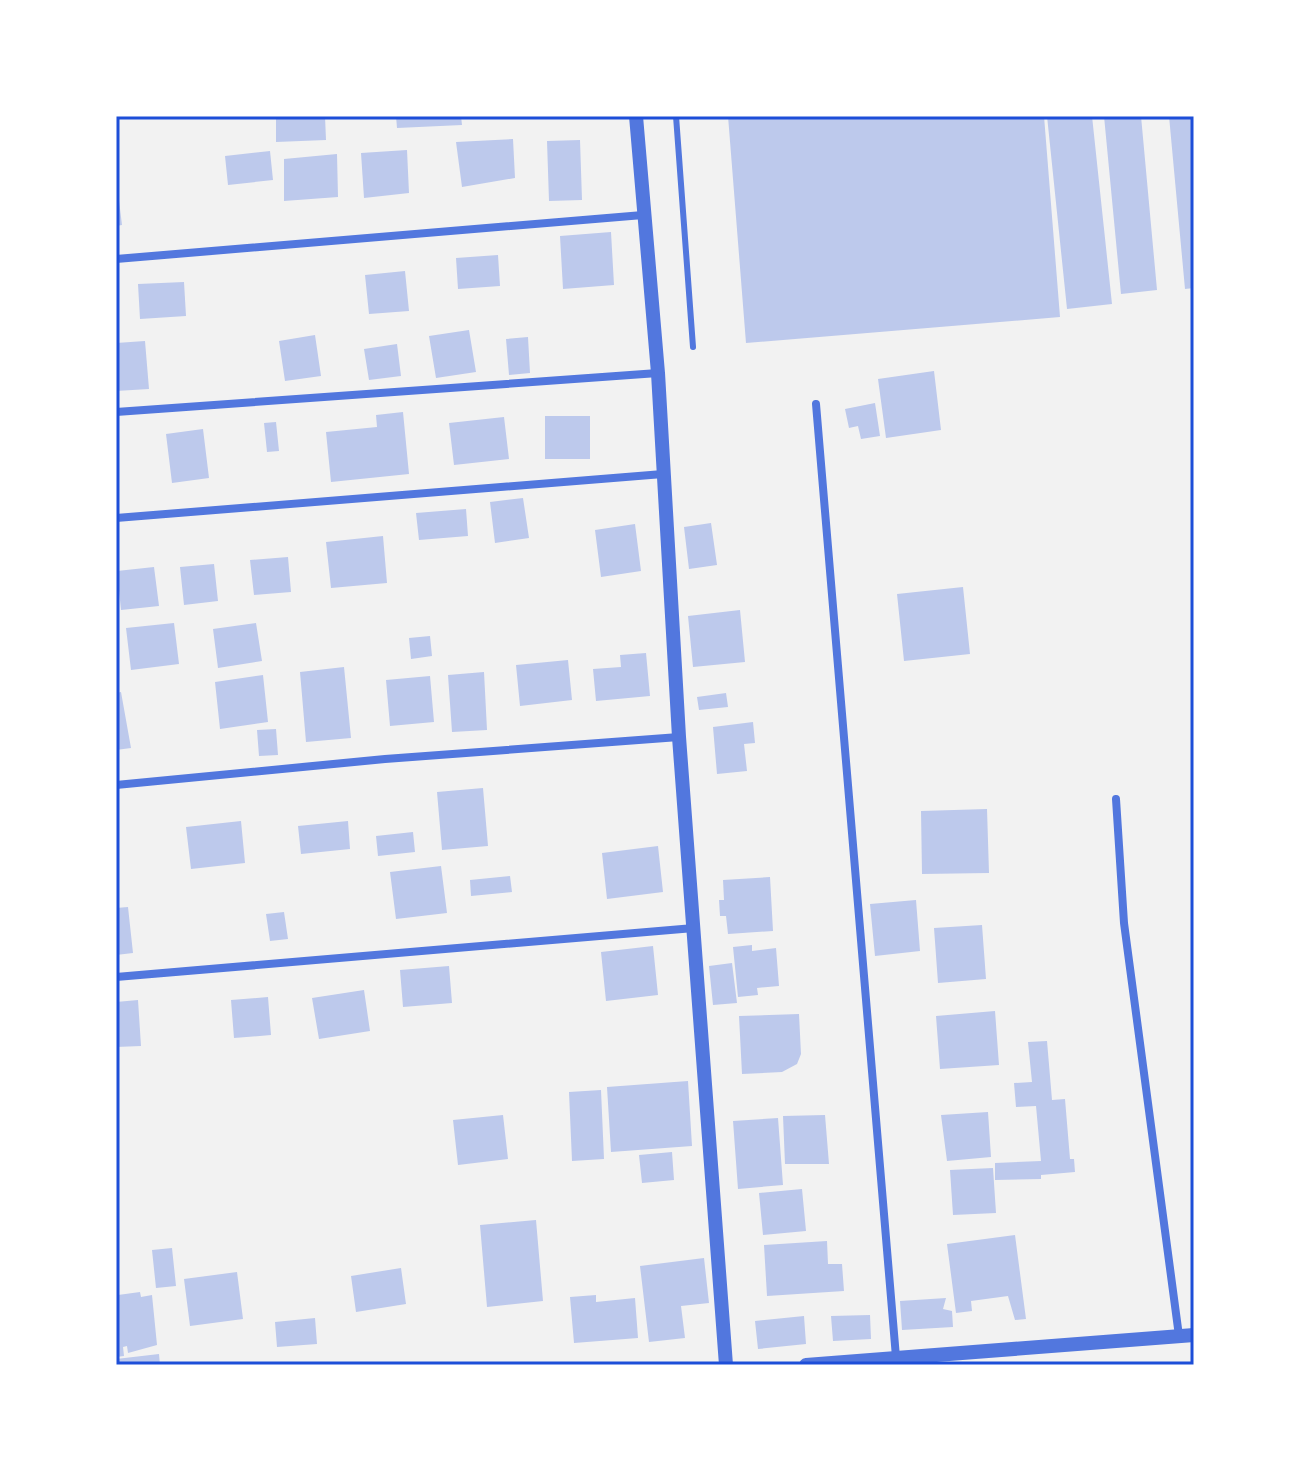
<svg xmlns="http://www.w3.org/2000/svg" width="1310" height="1481" viewBox="0 0 1310 1481" font-family="'PT Serif',serif">
	<style>
		.building { fill: #bdc9ec }
		.lines { fill: none; stroke-linecap: round; stroke-linejoin: round }
		.service { stroke: #5277de; stroke-width: 6 }
		.minor { stroke: #5277de; stroke-width: 8 }
		.tertiary { stroke: #5277de; stroke-width: 14 }
		.neatline { fill: none; stroke: #1d4ed8; stroke-width: 3 }
	</style>
	<rect width="100%" height="100%" fill="#f2f2f2"/>
	<!-- building -->
	<path class="building" d="M 276,116 L 325,116 L 326,140 L 276,142 Z
		M 396,116 L 461,116 L 462,125 L 397,128 Z
		M 728,116 L 1044,116 L 1060,317 L 746,343 Z
		M 1047,116 L 1092,116 L 1112,304 L 1067,309 Z
		M 1104,116 L 1141,116 L 1157,290 L 1121,294 Z
		M 1169,116 L 1194,116 L 1194,288 L 1185,289 Z
		M 513,139 L 515,178 L 462,187 L 456,142 Z
		M 580,140 L 582,200 L 549,201 L 547,141 Z
		M 407,150 L 409,193 L 364,198 L 361,153 Z
		M 270,151 L 273,180 L 228,185 L 225,156 Z
		M 337,154 L 338,197 L 284,201 L 284,159 Z
		M 116,177 L 122,225 L 116,226 Z
		M 611,232 L 614,285 L 563,289 L 560,236 Z
		M 498,255 L 500,286 L 458,289 L 456,258 Z
		M 405,271 L 409,311 L 369,314 L 365,275 Z
		M 184,282 L 186,316 L 140,319 L 138,284 Z
		M 469,330 L 476,372 L 436,378 L 429,336 Z
		M 315,335 L 321,376 L 285,381 L 279,341 Z
		M 528,337 L 530,373 L 509,375 L 506,339 Z
		M 145,341 L 149,389 L 116,391 L 116,343 Z
		M 397,344 L 401,376 L 369,380 L 364,349 Z
		M 934,371 L 941,430 L 886,438 L 878,379 Z
		M 875,403 L 880,436 L 861,439 L 858,426 L 849,428 L 845,409 Z
		M 403,412 L 409,474 L 331,482 L 326,432 L 377,427 L 376,415 Z
		M 545,416 L 590,416 L 590,459 L 545,459 Z
		M 504,417 L 509,459 L 454,465 L 449,423 Z
		M 276,422 L 279,451 L 267,452 L 264,423 Z
		M 203,429 L 209,478 L 172,483 L 166,434 Z
		M 523,498 L 529,538 L 495,543 L 490,502 Z
		M 466,509 L 468,536 L 419,540 L 416,513 Z
		M 711,523 L 717,565 L 689,569 L 684,527 Z
		M 635,524 L 641,571 L 601,577 L 595,530 Z
		M 383,536 L 387,583 L 331,588 L 326,542 Z
		M 288,557 L 291,592 L 254,595 L 250,560 Z
		M 214,564 L 218,601 L 184,605 L 180,567 Z
		M 154,567 L 159,606 L 121,610 L 117,571 Z
		M 963,587 L 970,654 L 904,661 L 897,594 Z
		M 740,610 L 745,662 L 693,667 L 688,616 Z
		M 174,623 L 179,664 L 131,670 L 126,628 Z
		M 256,623 L 262,661 L 218,668 L 213,629 Z
		M 430,636 L 432,656 L 411,659 L 409,638 Z
		M 646,653 L 650,696 L 596,701 L 593,669 L 621,667 L 620,655 Z
		M 568,660 L 572,700 L 520,706 L 516,665 Z
		M 344,667 L 351,738 L 306,742 L 300,672 Z
		M 484,672 L 487,730 L 452,732 L 448,675 Z
		M 263,675 L 268,722 L 220,729 L 215,682 Z
		M 430,676 L 434,722 L 390,726 L 386,680 Z
		M 121,692 L 131,748 L 116,750 L 116,693 Z
		M 726,693 L 728,707 L 699,710 L 697,697 Z
		M 753,722 L 755,743 L 744,744 L 747,771 L 717,774 L 713,727 Z
		M 276,729 L 278,755 L 259,756 L 257,730 Z
		M 483,788 L 488,846 L 442,850 L 437,792 Z
		M 987,809 L 989,873 L 922,874 L 921,811 Z
		M 241,821 L 245,863 L 191,869 L 186,827 Z
		M 348,821 L 350,849 L 301,854 L 298,826 Z
		M 413,832 L 415,852 L 378,856 L 376,836 Z
		M 658,846 L 663,892 L 607,899 L 602,853 Z
		M 441,866 L 447,913 L 396,919 L 390,872 Z
		M 510,876 L 512,892 L 471,896 L 470,880 Z
		M 770,877 L 773,931 L 728,934 L 726,916 L 720,916 L 719,900 L 724,900 L 723,880 Z
		M 916,900 L 920,951 L 875,956 L 870,904 Z
		M 128,907 L 133,953 L 116,955 L 116,908 Z
		M 284,912 L 288,939 L 270,941 L 266,914 Z
		M 982,925 L 986,979 L 938,983 L 934,928 Z
		M 752,945 L 752,951 L 776,948 L 779,986 L 757,988 L 758,995 L 738,997 L 733,947 Z
		M 653,946 L 658,995 L 606,1001 L 601,952 Z
		M 732,963 L 737,1003 L 713,1005 L 709,966 Z
		M 449,966 L 452,1003 L 403,1007 L 400,970 Z
		M 364,990 L 370,1031 L 319,1039 L 312,998 Z
		M 268,997 L 271,1035 L 234,1038 L 231,1000 Z
		M 138,1000 L 141,1046 L 116,1047 L 116,1002 Z
		M 995,1011 L 999,1065 L 940,1069 L 936,1016 Z
		M 799,1014 L 801,1054 L 797,1064 L 782,1072 L 742,1074 L 739,1016 Z
		M 1047,1041 L 1052,1100 L 1065,1099 L 1070,1159 L 1074,1159 L 1075,1172 L 1041,1175 L 1041,1179 L 995,1180 L 995,1163 L 1041,1161 L 1036,1106 L 1016,1107 L 1014,1083 L 1032,1082 L 1028,1042 Z
		M 688,1081 L 692,1146 L 611,1152 L 607,1087 Z
		M 601,1090 L 604,1159 L 572,1161 L 569,1092 Z
		M 988,1112 L 991,1157 L 947,1161 L 941,1115 Z
		M 503,1115 L 508,1159 L 458,1165 L 453,1120 Z
		M 825,1115 L 829,1164 L 785,1164 L 783,1116 Z
		M 778,1118 L 783,1185 L 738,1189 L 733,1121 Z
		M 672,1152 L 674,1180 L 642,1183 L 639,1155 Z
		M 993,1168 L 996,1213 L 953,1215 L 950,1170 Z
		M 802,1189 L 806,1231 L 763,1235 L 759,1193 Z
		M 536,1220 L 543,1301 L 487,1307 L 480,1225 Z
		M 1015,1235 L 1026,1319 L 1015,1320 L 1008,1296 L 971,1301 L 972,1311 L 956,1313 L 947,1244 Z
		M 827,1241 L 828,1264 L 842,1264 L 844,1291 L 767,1296 L 764,1245 Z
		M 172,1248 L 176,1286 L 156,1288 L 152,1250 Z
		M 704,1258 L 709,1303 L 681,1306 L 685,1338 L 649,1342 L 640,1266 Z
		M 401,1268 L 406,1304 L 356,1312 L 351,1276 Z
		M 237,1272 L 243,1319 L 190,1326 L 184,1279 Z
		M 140,1292 L 141,1297 L 152,1295 L 157,1345 L 128,1353 L 127,1346 L 123,1347 L 124,1356 L 116,1357 L 116,1299 L 118,1295 Z
		M 596,1295 L 596,1302 L 635,1298 L 638,1338 L 574,1343 L 570,1297 Z
		M 946,1298 L 943,1309 L 952,1311 L 953,1327 L 902,1330 L 900,1301 Z
		M 870,1315 L 871,1339 L 833,1341 L 831,1316 Z
		M 804,1316 L 806,1344 L 758,1349 L 755,1321 Z
		M 315,1318 L 317,1344 L 277,1347 L 275,1322 Z
		M 159,1354 L 160,1365 L 116,1365 L 116,1359 Z"/>
	<g class="lines">
		<!-- service -->
		<path class="service" d="M 676,116 L 693,347"/>
		<!-- minor -->
		<path class="minor" d="M 116,259 L 643,215
			M 816,404 L 896,1357
			M 116,412 L 658,373
			M 116,518 L 663,474
			M 116,785 L 385,759 L 679,737
			M 1116,799 L 1124,923 L 1179,1336
			M 116,977 L 694,928"/>
		<!-- tertiary -->
		<path class="tertiary" d="M 636,116 L 658,373 L 679,737 L 726,1365
			M 806,1365 L 1194,1335"/>
	</g>
	<!-- border -->
	<rect width="1310" height="1481" fill="none" stroke="#ffffff" stroke-width="236"/>
	<rect x="118" y="118" width="1074" height="1245" class="neatline"/>
</svg>
